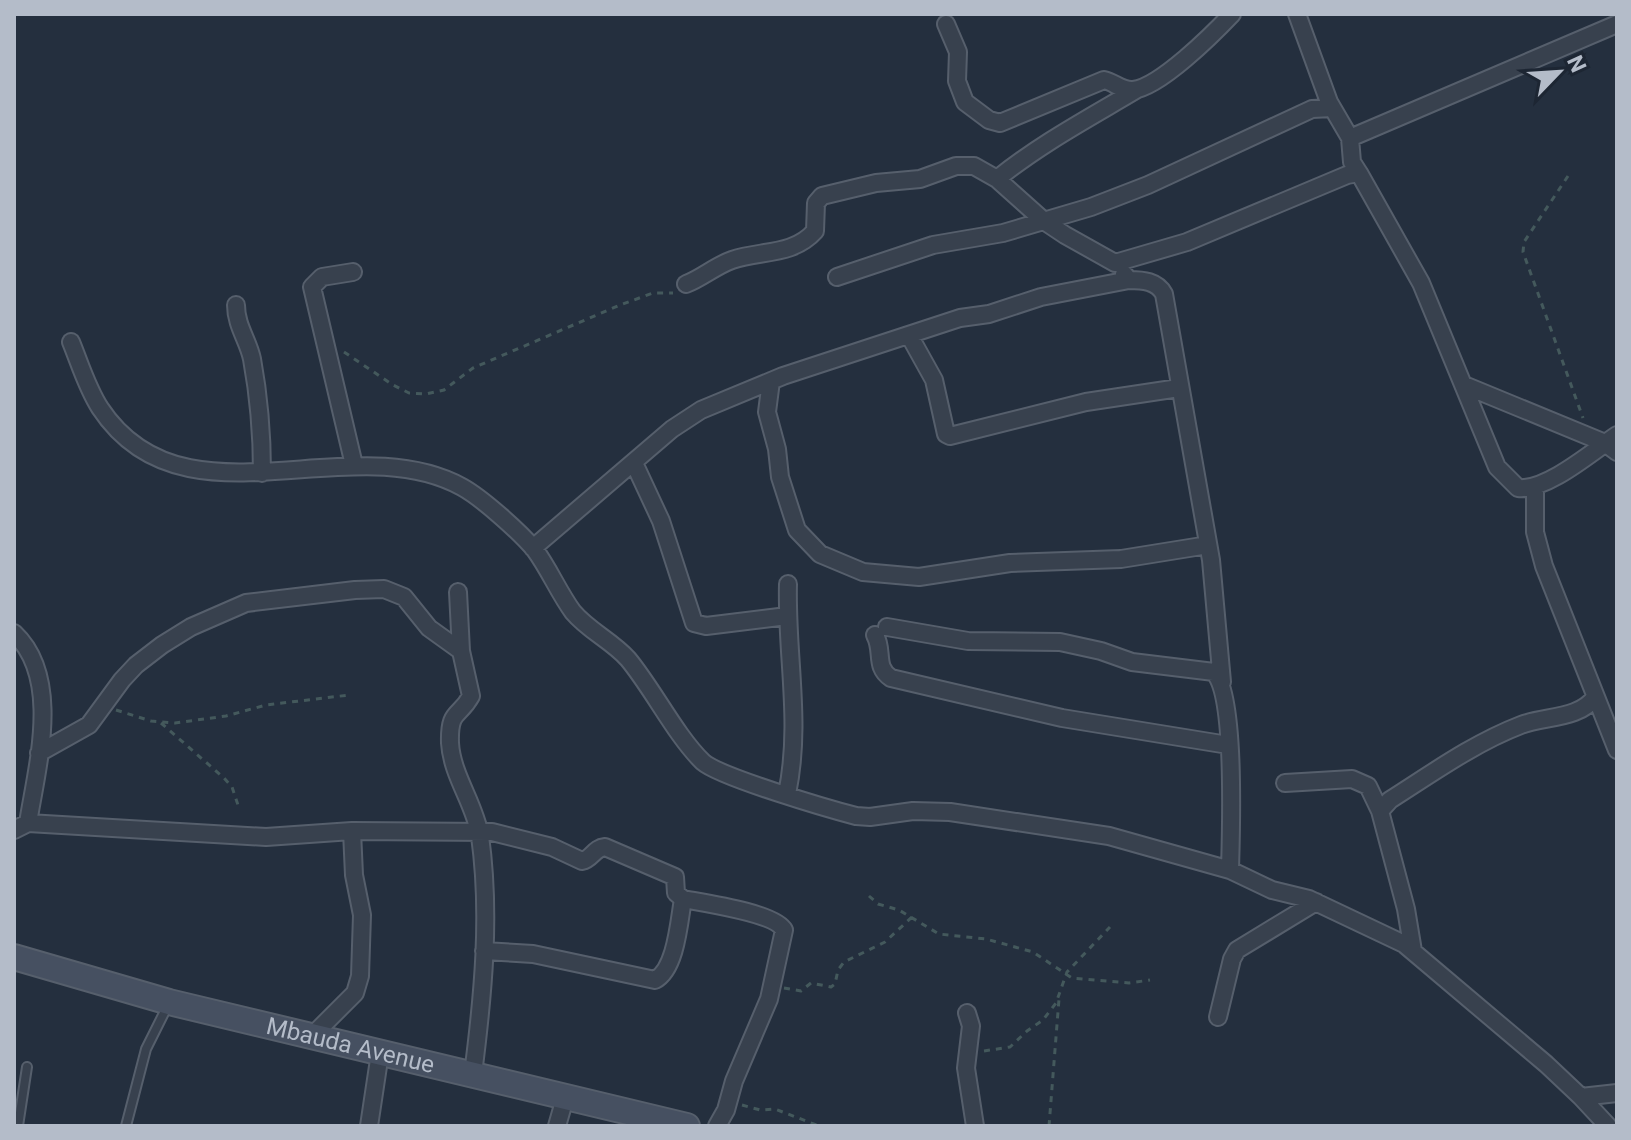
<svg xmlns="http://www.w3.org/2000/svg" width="1631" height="1140" viewBox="0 0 1631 1140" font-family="Roboto,sans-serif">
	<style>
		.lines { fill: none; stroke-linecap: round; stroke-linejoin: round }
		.lane-casing { stroke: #565f6c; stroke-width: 12 }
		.street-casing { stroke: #565f6c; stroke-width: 20 }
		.secondary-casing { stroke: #565f6c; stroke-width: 28 }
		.path { stroke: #44595c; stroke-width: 3; stroke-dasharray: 6 6; stroke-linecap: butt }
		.lane { stroke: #38414e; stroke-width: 8 }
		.street { stroke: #38414e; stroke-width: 16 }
		.secondary { stroke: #465061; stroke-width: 24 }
		.labels { text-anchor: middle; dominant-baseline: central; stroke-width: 8; stroke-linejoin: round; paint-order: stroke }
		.street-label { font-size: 24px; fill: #b4bcc9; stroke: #1d2633 }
	</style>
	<rect width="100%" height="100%" fill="#242f3e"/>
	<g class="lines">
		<!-- lane casing -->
		<g class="lane-casing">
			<path id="lane" d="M 18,1126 L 27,1067
				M 126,1126 L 146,1049 L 169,1003"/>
		</g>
		<!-- street casing -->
		<g class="street-casing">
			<path id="street" d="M 1297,14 L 1329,102 L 1350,138 L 1352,162 L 1359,173
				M 946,24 L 958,52 L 957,81 L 965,102 L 989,120 L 1000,123 L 1104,80 C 1114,82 1122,91 1133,90 C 1160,87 1213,34 1232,14
				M 1350,138 L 1617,24
				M 997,179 C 1040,144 1089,118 1136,90
				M 353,272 L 322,277 L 312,287 L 354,465
				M 1124,274 L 1129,280 C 1143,280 1157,281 1164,294 L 1211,560 L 1222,682
				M 837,277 L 933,245 L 1003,233 L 1091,207 L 1148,185 L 1312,109 L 1332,108
				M 686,284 C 702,278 715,266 732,260 C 760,250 793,256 815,231 L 816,203 L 822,196 L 876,183 L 920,179 L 956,166 L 974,166 L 997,179 L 1044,221 L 1065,235 L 1115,263 L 1187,242 L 1347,175 L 1359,173 L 1421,283 L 1497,467 L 1518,488 C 1547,491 1593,451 1617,435
				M 236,305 C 236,326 248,340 252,359 C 259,397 262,434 262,473
				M 909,335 L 934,380 L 946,434 L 950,436 L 1086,402 L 1179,388
				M 71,342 C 80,364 87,388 100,408 C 183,534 349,425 462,487 C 482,498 520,532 535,550 C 549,569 559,593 573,612 C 589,631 612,641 628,659 C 653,689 676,736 703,762 C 720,777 829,809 856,816 L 870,817 L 913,811 L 950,812 L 1109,836 L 1230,870 L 1272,890 L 1309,899 L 1404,944 L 1546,1064 L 1581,1097 L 1608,1126
				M 771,381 L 767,412 L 777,449 L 780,477 L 797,530 L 820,554 L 863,572 L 919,577 L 1010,563 L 1121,559 L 1208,545
				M 1464,385 L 1605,443 L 1617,452
				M 634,463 L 661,521 L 694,623 L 706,626 L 787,616
				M 1535,486 L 1535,532 L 1544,566 L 1617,750
				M 533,548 L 672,429 L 701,410 L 783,376 L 960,318 L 989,314 L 1041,297 L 1129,280
				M 458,592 L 461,651 L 471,696 C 459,718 449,709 450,743 C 452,776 475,804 480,836 C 491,914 483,996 473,1074
				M 887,627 L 968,641 L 1060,642 L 1101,651 L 1132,662 L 1214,672 C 1236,696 1231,833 1230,870
				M 14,633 C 62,678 37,766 28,823 L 14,830
				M 875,635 C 884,651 874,667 891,678 L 1062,718 L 1228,745
				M 39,753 L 89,725 L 122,680 L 136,665 L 162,645 L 191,627 L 246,603 L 355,590 L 384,589 L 404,597 L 429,628 L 461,651
				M 1285,783 L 1352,779 L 1368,786 L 1380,811 L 1406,909 L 1413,951
				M 787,794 C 802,722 786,656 788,584
				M 1380,811 L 1390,800 C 1431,774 1474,743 1521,725 C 1545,716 1580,719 1595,697
				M 28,823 L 266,837 L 352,831 L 492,832 L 552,847 L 582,861 C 592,859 594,848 605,847 L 675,877 L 676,893 L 683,899 C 704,903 775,913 784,930 L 769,999 L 734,1081 L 726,1110 L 717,1126
				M 484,951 L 533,954 L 655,980 C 676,969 679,922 683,899
				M 967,1013 L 971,1026 L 966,1068 L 975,1126
				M 1218,1017 L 1232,959 L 1237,950 L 1316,902
				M 313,1035 L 355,993 L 360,976 L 362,915 L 354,875 L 352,831
				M 1581,1097 L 1617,1093
				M 369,1126 L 380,1053
				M 557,1126 L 565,1098"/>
		</g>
		<!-- secondary casing -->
		<g class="secondary-casing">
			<g id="secondary">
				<path id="s1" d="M 14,957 L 169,1002 L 687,1126"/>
			</g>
		</g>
		<!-- path -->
		<path class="path" d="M 1568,176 L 1524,242 L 1523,252 L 1583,418
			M 344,352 L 393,385 L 409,393 L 426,394 L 444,390 L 473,368 L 620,305 L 653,293 L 673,293
			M 116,710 L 151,721 L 175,723 L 226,716 L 266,705 L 349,695
			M 161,723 L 224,778 L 232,787 L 239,808
			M 869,896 L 878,904 L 899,910 L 939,934 L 986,939 L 1033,952 L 1072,978 L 1129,983 L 1150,980
			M 784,988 L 801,991 L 811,983 L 831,987 L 835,984 L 838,970 L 844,962 L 885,942 L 912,917
			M 984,1051 L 1010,1047 L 1027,1031 L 1043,1020 L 1056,1003 L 1067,972 L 1110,927
			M 742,1105 L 760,1110 L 775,1109 L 819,1126
			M 1049,1126 L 1059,999"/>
		<!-- lane -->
		<use href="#lane" class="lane"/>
		<!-- street -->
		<use href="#street" class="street"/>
		<!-- secondary -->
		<use href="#secondary" class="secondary"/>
	</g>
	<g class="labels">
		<!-- street labels -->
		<g class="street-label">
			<text stroke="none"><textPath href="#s1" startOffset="348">Mbauda Avenue</textPath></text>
		</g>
	</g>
	<!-- border -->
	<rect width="1631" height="1140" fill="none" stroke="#b4bcc9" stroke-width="32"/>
	<!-- north arrow -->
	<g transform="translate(1559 72) rotate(65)" stroke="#1d2633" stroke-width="6" paint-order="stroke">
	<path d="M0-6L14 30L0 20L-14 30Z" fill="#b4bcc9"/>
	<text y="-12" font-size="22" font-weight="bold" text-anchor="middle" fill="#b4bcc9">N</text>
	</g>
</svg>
